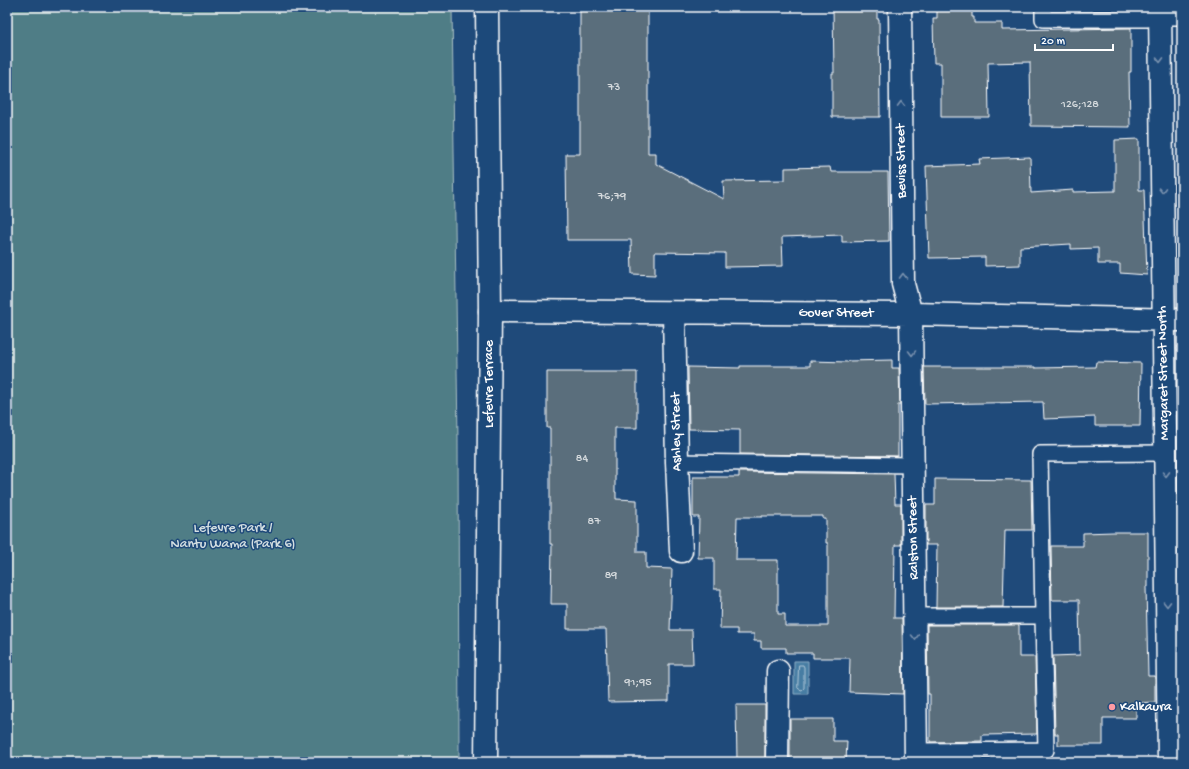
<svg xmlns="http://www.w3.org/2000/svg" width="1189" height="769" viewBox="0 0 1189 769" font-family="'Gochi Hand',sans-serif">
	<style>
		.green { fill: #507d86; stroke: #a8bec2 }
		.water { fill: #477da3; stroke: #91b1c8 }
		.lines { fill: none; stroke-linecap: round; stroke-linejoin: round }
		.shore { stroke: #b5cbda; stroke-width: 1 }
		.building { fill: #5a6e7c; stroke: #fff; fill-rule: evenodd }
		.service-casing { stroke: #fff; stroke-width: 18 }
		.minor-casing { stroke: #fff; stroke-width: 25 }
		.tertiary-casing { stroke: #fff; stroke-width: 25 }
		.service { stroke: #1f4a7a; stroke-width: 15 }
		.minor { stroke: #1f4a7a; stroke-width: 22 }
		.tertiary { stroke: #1f4a7a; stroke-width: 22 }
		.oneway { stroke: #7992af }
		.poi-dot { fill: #ff9aa2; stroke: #1f4a7a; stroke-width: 1.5 }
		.labels { text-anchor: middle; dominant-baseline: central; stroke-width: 3; stroke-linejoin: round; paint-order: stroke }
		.number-label { font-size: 12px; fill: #d6dbde }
		.street-label { font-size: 14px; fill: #fff; stroke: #1f4a7a }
		.park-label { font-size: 14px; fill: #d3dee1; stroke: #1f4a7a }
		.poi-label { font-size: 14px; fill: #fff; stroke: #1f4a7a; text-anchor: start }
	</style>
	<rect width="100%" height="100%" fill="#1f4a7a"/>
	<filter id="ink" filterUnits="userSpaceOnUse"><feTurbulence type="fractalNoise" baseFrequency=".025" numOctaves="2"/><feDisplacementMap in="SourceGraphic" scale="8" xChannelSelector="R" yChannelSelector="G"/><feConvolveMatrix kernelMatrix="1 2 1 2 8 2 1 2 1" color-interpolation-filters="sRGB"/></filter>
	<g filter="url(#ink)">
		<!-- green -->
		<path class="green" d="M 7,7 L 452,7 L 458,440 L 459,762 L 7,762 Z"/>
		<!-- water -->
		<path class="water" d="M 794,661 L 808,661 L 808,694 L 794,694 Z"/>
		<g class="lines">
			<!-- shore -->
			<path class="shore" d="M 799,665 L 803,665 L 804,667 L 804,688 L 802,690 L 799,689 L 798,688 Z"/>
		</g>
		<!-- building -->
		<path class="building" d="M 580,7 L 648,7 L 648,153 L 656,153 L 656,164 L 724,199 L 723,181 L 785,180 L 785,168 L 830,167 L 831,172 L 888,172 L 889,241 L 842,242 L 842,235 L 782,237 L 783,266 L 725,267 L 725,253 L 655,252 L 655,275 L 632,274 L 631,240 L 567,240 L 566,154 L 580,154 Z
			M 833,7 L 877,7 L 877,19 L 879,19 L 880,117 L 832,117 L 832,73 L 834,73 Z
			M 937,7 L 972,7 L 972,17 L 974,17 L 974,23 L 1002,23 L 1002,30 L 1131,28 L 1131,72 L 1129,72 L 1130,127 L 1031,126 L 1030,62 L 988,63 L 989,117 L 941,117 L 941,63 L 934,63 L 933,18 L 937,18 Z
			M 1086,7 L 1131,7 L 1131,10 L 1086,10 Z
			M 1139,139 L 1139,190 L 1144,190 L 1147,275 L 1120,273 L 1120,264 L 1098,264 L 1098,248 L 1071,249 L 1071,244 L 1020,247 L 1020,265 L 985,266 L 985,257 L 929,258 L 926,166 L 980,164 L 979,159 L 1030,157 L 1031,193 L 1073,190 L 1073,192 L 1115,191 L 1115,140 Z
			M 892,360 L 892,368 L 899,368 L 900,405 L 898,405 L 898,456 L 740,454 L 740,430 L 689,429 L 688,367 L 740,368 L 740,366 L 810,366 L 810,361 L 848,362 L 848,361 Z
			M 1096,362 L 1141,363 L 1140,426 L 1095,426 L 1095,417 L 1044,419 L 1043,402 L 925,404 L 924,367 L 1035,367 L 1035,368 L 1095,367 Z
			M 547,372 L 637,372 L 637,428 L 615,428 L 615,492 L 616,492 L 616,499 L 637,500 L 637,552 L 646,552 L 646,568 L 672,569 L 670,630 L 692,630 L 693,664 L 669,664 L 669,701 L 608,702 L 606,629 L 567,629 L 567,604 L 551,604 L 552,544 L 550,544 L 550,428 L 547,428 Z
			M 739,472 L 894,474 L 895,504 L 901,504 L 901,545 L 895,545 L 894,618 L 902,618 L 903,694 L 849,692 L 850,658 L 813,658 L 813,653 L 786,653 L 786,648 L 761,648 L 761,641 L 754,641 L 754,634 L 737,634 L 737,629 L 720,629 L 721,589 L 714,589 L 714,558 L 698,558 L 699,517 L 693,517 L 693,477 L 739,477 ZM 762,516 L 823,516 L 823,519 L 826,519 L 826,543 L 828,543 L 828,626 L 785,626 L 785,614 L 778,614 L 778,560 L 736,560 L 737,517 L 762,517 Z
			M 935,479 L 1031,480 L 1032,530 L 1005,530 L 1003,607 L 936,607 L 937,545 L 926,545 L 926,505 L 935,505 Z
			M 1114,532 L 1148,532 L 1148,587 L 1146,587 L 1148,676 L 1155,676 L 1155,702 L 1136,703 L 1136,718 L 1103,718 L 1103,745 L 1058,745 L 1058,734 L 1055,734 L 1053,656 L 1080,655 L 1079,600 L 1052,600 L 1051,546 L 1083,546 L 1083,533 Z
			M 927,625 L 1019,625 L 1019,657 L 1035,657 L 1037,734 L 982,735 L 982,741 L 930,742 L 930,694 L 928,694 Z
			M 736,705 L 765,705 L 765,759 L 737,760 Z
			M 790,719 L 833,719 L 833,741 L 847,741 L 846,762 L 792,762 L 792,759 L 790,759 Z
			M 930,760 L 982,760 L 982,762 L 930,762 Z"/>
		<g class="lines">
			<!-- service casing -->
			<g class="service-casing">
				<path id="service" d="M 1043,7 L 1043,19 L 1146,19 L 1160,17 L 1182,17
					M 677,462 L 913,465
					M 915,616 L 1043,616 L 1046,750 L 916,751
					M 1043,616 L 1040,454 L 1165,453"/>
			</g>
			<!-- minor casing -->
			<g class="minor-casing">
				<path id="minor" d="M 900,7 L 903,284 L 911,314 L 916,762
					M 1160,7 L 1169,762
					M 490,311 L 911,314 L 1182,320
					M 674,313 L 677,462 L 681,551
					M 777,762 L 778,671"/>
			</g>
			<!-- tertiary casing -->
			<g class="tertiary-casing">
				<path id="tertiary" d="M 486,762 L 490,311 L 487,7"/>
			</g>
			<!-- service -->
			<use href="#service" class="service"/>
			<!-- minor -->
			<use href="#minor" class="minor"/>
			<!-- tertiary -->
			<use href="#tertiary" class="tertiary"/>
		</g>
		<!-- one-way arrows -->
		<defs><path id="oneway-chevron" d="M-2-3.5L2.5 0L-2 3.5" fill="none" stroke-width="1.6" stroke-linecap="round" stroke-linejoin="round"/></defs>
		<g class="oneway">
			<use href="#oneway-chevron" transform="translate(1160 60) rotate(89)"/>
			<use href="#oneway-chevron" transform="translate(901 104) rotate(-91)"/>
			<use href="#oneway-chevron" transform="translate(1162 190) rotate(89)"/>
			<use href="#oneway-chevron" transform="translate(903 276) rotate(-91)"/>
			<use href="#oneway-chevron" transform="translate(912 353) rotate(90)"/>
			<use href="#oneway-chevron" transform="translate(1166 474) rotate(89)"/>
			<use href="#oneway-chevron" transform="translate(1167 604) rotate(89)"/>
			<use href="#oneway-chevron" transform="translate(915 637) rotate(89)"/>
		</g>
	</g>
	<!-- markers -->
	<circle class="poi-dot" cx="1112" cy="707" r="4"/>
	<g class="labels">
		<!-- number labels -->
		<g class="number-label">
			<text x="614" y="88">73</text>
			<text x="1080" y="105">126;128</text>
			<text x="612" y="197">76;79</text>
			<text x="582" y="459">84</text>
			<text x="594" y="522">87</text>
			<text x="611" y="576">89</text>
			<text x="638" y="683">91;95</text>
		</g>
		<!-- street labels -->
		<g class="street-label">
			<text transform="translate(902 161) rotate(-91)">Beviss Street</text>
			<text x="836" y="313">Gover Street</text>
			<text transform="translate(1164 373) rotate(-91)">Margaret Street North</text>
			<text transform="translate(489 384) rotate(-90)">Lefevre Terrace</text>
			<text transform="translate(677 432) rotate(-91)">Ashley Street</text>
			<text transform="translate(914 538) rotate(-91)">Ralston Street</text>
		</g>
		<!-- park labels -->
		<g class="park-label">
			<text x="233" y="528">Lefevre Park /<tspan x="233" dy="16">Nantu Wama (Park 6)</tspan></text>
		</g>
		<!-- poi labels -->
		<g class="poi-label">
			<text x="1120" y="707">Kalkaura</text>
		</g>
	</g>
	<!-- margin -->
	<rect width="1189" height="769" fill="none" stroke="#1f4a7a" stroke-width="24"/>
	<rect x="12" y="12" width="1165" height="745" fill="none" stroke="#fff" stroke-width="1.5" filter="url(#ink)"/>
	<!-- scale -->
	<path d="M1035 44v6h78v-6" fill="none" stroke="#ffffff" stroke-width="2"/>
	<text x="1041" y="44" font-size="12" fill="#ffffff" stroke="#1f4a7a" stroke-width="3" paint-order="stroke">20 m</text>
</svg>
